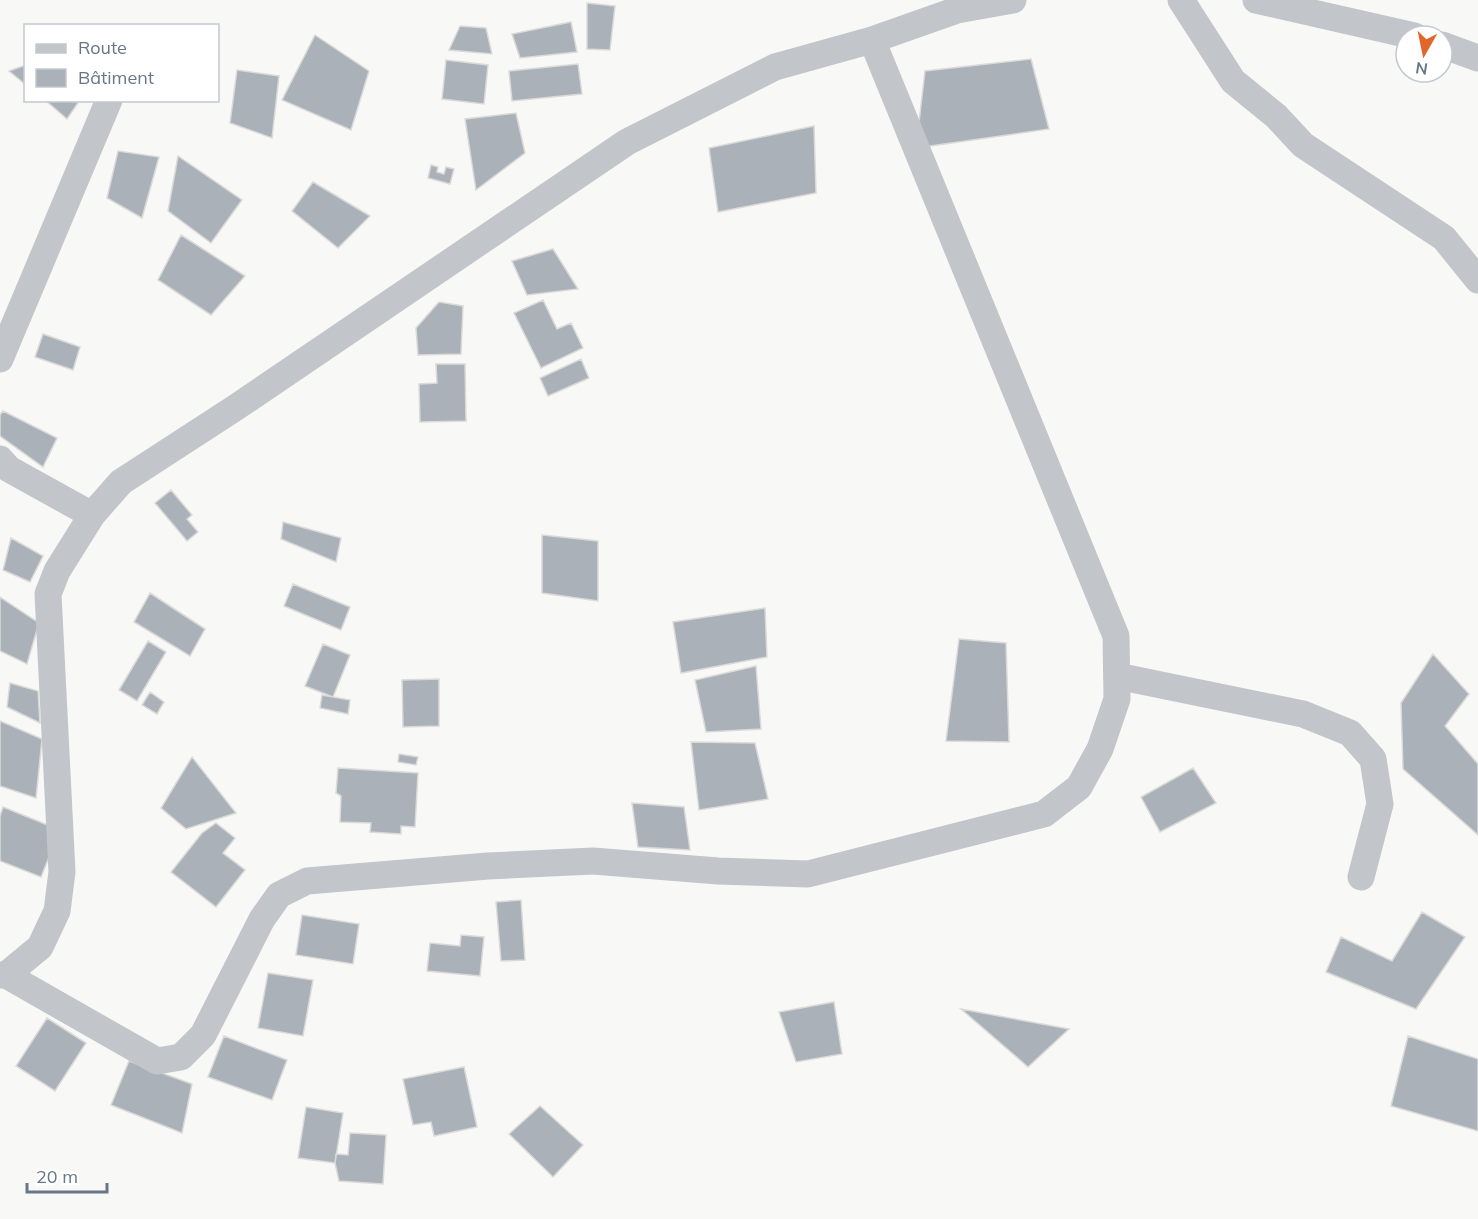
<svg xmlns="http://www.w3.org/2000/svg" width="1478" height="1219" viewBox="0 0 1478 1219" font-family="Mulish,sans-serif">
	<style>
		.building { fill: #aab1b8; stroke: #dadad8; stroke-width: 1.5 }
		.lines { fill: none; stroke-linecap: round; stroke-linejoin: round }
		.minor { stroke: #c2c5ca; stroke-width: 27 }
	</style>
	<rect width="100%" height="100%" fill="#f8f9f6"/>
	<!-- building -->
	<path class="building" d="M 587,3 L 615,6 L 610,50 L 587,49 Z
		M 571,22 L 577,52 L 520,58 L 512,34 Z
		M 460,26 L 486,28 L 492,54 L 449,50 Z
		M 315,35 L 369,71 L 351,130 L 282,100 Z
		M 1031,59 L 1049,129 L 916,148 L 925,71 Z
		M 446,60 L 488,65 L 484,104 L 442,99 Z
		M 578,64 L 582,94 L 512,101 L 509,71 Z
		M 26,65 L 26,85 L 9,71 Z
		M 237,70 L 279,76 L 272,138 L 230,123 Z
		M 45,100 L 80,100 L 67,119 Z
		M 516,113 L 525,153 L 476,190 L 465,119 Z
		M 814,126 L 816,193 L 718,212 L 709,148 Z
		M 118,151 L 159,157 L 142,218 L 107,198 Z
		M 178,156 L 242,200 L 211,243 L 168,211 Z
		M 431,165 L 438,167 L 437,172 L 444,174 L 446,167 L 454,169 L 450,184 L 428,178 Z
		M 313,182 L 370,216 L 338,248 L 292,211 Z
		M 181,235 L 245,276 L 211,315 L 158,280 Z
		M 553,249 L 578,289 L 527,295 L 512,261 Z
		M 543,300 L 557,329 L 571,323 L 583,348 L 541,368 L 514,313 Z
		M 439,302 L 463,306 L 461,354 L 418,355 L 416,328 Z
		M 43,334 L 80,347 L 73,370 L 35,357 Z
		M 581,359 L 589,378 L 548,396 L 540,378 Z
		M 436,364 L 465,364 L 466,421 L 420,422 L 419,384 L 437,383 Z
		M 3,411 L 57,438 L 43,467 L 0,436 L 0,415 Z
		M 171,490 L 192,515 L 187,519 L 198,532 L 187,541 L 155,503 Z
		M 283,522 L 341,538 L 336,562 L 281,539 Z
		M 542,535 L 598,541 L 598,601 L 542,593 Z
		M 11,538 L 43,556 L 30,582 L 3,570 Z
		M 293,584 L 350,607 L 341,630 L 284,606 Z
		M 150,593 L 205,629 L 190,656 L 134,622 Z
		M 0,597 L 39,623 L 27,664 L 0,651 Z
		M 765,608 L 767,657 L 681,673 L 673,622 Z
		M 959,639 L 1006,643 L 1009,742 L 946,741 Z
		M 148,641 L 166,652 L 137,701 L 119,690 Z
		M 323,644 L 350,655 L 333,697 L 305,686 Z
		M 1433,654 L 1469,694 L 1445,726 L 1478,764 L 1478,835 L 1403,769 L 1401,703 Z
		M 756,666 L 761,729 L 706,732 L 695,680 Z
		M 439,679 L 439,726 L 403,727 L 402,680 Z
		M 10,683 L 38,691 L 40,723 L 7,707 Z
		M 150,692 L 164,702 L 157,714 L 142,705 Z
		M 322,695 L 350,700 L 348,714 L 320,708 Z
		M 0,721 L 42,739 L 36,798 L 0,786 Z
		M 691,742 L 755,743 L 768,799 L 699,810 Z
		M 399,754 L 418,757 L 416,765 L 398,762 Z
		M 192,757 L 236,813 L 186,829 L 161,808 Z
		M 338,768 L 418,773 L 415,827 L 401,826 L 401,834 L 370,832 L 371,823 L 340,822 L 341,796 L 336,793 Z
		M 1193,768 L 1216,803 L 1160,832 L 1141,797 Z
		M 632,803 L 684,807 L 690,850 L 638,847 Z
		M 3,807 L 60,830 L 41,877 L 0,861 L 0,816 Z
		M 216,823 L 235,838 L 223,853 L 245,870 L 216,907 L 171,872 L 202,833 Z
		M 521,900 L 525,960 L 501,961 L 496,902 Z
		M 1422,912 L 1465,937 L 1416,1009 L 1326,972 L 1341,937 L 1392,961 Z
		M 302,915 L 359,924 L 353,964 L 296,955 Z
		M 461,935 L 484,937 L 480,976 L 427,971 L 430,943 L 460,946 Z
		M 268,973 L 313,980 L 303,1036 L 258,1028 Z
		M 834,1002 L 842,1054 L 796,1062 L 779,1012 Z
		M 961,1009 L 1069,1029 L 1028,1067 Z
		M 47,1018 L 86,1043 L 55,1091 L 16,1066 Z
		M 224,1036 L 287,1060 L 272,1100 L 208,1077 Z
		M 1408,1036 L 1478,1059 L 1478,1131 L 1391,1106 Z
		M 129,1061 L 192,1084 L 182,1133 L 111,1105 Z
		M 464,1067 L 477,1127 L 434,1136 L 431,1122 L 413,1125 L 403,1079 Z
		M 540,1106 L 583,1145 L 553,1177 L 509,1134 Z
		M 306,1107 L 343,1113 L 335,1163 L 298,1158 Z
		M 350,1133 L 386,1135 L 383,1184 L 339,1181 L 335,1163 L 336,1154 L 348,1155 Z"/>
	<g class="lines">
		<!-- minor -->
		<path class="minor" d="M 1181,0 L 1233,81 L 1276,116 L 1303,145 L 1444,238 L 1478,280
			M 1256,0 L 1414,36
			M 1442,45 L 1478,58
			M 0,359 L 109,100
			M 0,459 L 9,469 L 92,515
			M 1117,676 L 1303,714 L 1350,733 L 1373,759 L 1380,804 L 1361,877
			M 0,975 L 6,975 L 40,947 L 57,911 L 62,872 L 48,594 L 57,571 L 92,515 L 121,482 L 235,408 L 627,142 L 775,67 L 872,40 L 957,10 L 1013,0
			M 6,975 L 157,1061 L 181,1057 L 203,1035 L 262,919 L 279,895 L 307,881 L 488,866 L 593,861 L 718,871 L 808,874 L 1044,814 L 1079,787 L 1100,749 L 1117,699 L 1116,636 L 872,40"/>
	</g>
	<!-- legend -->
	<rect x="24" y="24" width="195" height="78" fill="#ffffff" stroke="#c3c9cf" stroke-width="1.5"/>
	<rect x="36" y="44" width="30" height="9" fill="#c2c5ca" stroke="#c3c9cf" stroke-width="1.5"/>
	<text x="78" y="54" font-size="18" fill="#687787">Route</text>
	<rect x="36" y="69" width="30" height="18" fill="#aab1b8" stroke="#c3c9cf" stroke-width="1.5"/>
	<text x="78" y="84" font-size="18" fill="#687787">Bâtiment</text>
	<!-- north arrow -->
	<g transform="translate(1424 54) rotate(189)"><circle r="28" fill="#ffffff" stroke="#c3c9cf" stroke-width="1.5"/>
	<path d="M0-4.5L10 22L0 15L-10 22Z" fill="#e2652c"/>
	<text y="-9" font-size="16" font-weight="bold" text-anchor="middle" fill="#687787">N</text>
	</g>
	<!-- scale -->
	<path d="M27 1183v9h80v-9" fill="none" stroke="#687787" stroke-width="3"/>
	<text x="36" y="1183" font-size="18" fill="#687787" stroke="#ffffff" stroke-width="4.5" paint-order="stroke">20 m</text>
</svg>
